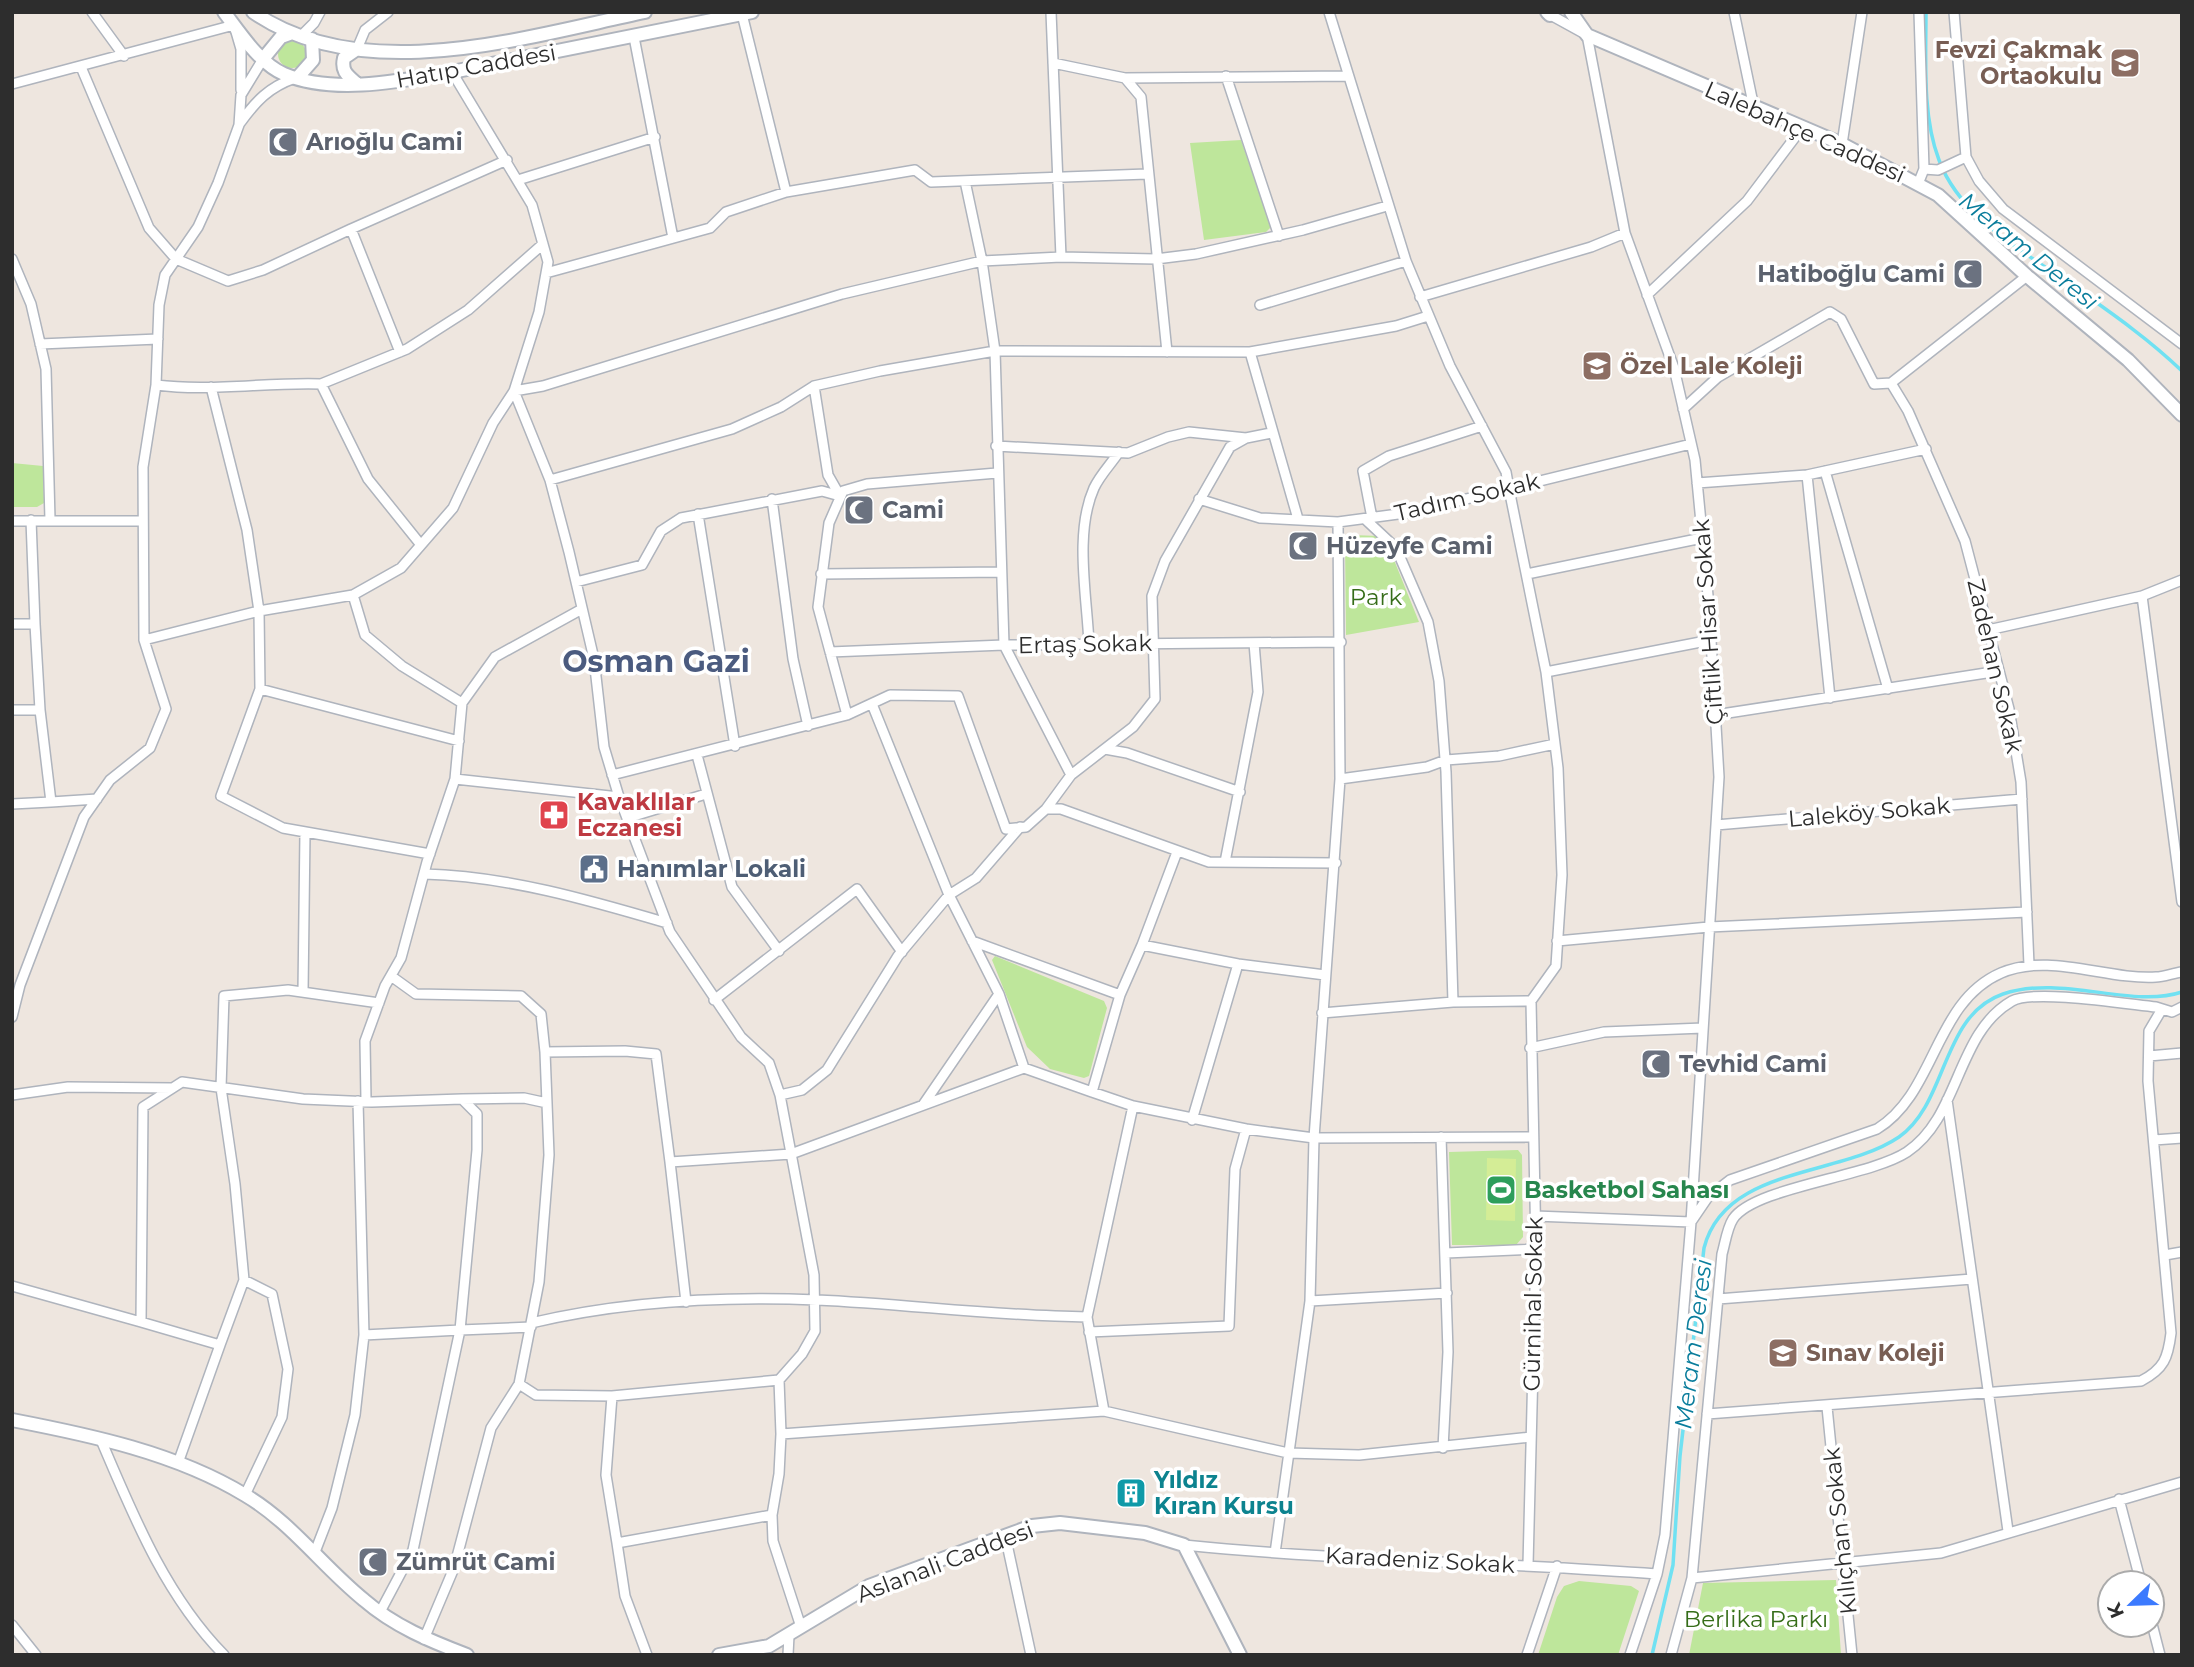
<svg xmlns="http://www.w3.org/2000/svg" width="2194" height="1667" viewBox="0 0 2194 1667" font-family="Montserrat,sans-serif">
	<style>
		.green { fill: #bee69b }
		.pitch { fill: #d4ed96 }
		.lines { fill: none; stroke-linecap: round; stroke-linejoin: round }
		.stream { stroke: #70e1f2; stroke-width: 3.5 }
		.street-casing { stroke: #afb4bd; stroke-width: 12 }
		.secondary-casing { stroke: #afb4bd; stroke-width: 16 }
		.street { stroke: #fff; stroke-width: 9 }
		.secondary { stroke: #fff; stroke-width: 12 }
		.labels { text-anchor: middle; dominant-baseline: central; stroke-width: 7; stroke-linejoin: round; paint-order: stroke }
		.education-label { font-size: 23px; font-weight: bold; fill: #785e54; stroke: #fff; text-anchor: start }
		.street-label { font-size: 23px; fill: #2d2d2d; stroke: #fff }
		.worship-label { font-size: 23px; font-weight: bold; fill: #5b616d; stroke: #fff; text-anchor: start }
		.park-label { font-size: 23px; fill: #366d19; stroke: #fff }
		.health-label { font-size: 23px; font-weight: bold; fill: #be3a42; stroke: #fff; text-anchor: start }
		.service-label { font-size: 23px; font-weight: bold; fill: #4e5e75; stroke: #fff; text-anchor: start }
		.leisure-label { font-size: 23px; font-weight: bold; fill: #27864d; stroke: #fff; text-anchor: start }
		.culture-label { font-size: 23px; font-weight: bold; fill: #0d838f; stroke: #fff; text-anchor: start }
		.water-label { font-size: 24px; font-style: italic; fill: #0a7d9c; stroke: #fff }
		.district-label { font-size: 30px; font-weight: bold; fill: #4b5b7f; stroke: #fff }
	</style>
	<rect width="100%" height="100%" fill="#eee6df"/>
	<!-- green -->
	<path class="green" d="M278 54a14 14 0 1 1 28 0a14 14 0 1 1-28 0Z
		M 1241,140 L 1271,227 L 1266,232 L 1204,240 L 1190,143 Z
		M 12,463 L 43,466 L 44,503 L 37,507 L 12,507 Z
		M 1352,535 L 1379,536 L 1390,550 L 1419,622 L 1346,635 L 1345,542 Z
		M 995,956 L 1104,1001 L 1107,1008 L 1089,1076 L 1084,1078 L 1050,1069 L 1027,1047 L 992,960 Z
		M 1518,1150 L 1522,1155 L 1523,1237 L 1516,1245 L 1452,1245 L 1449,1152 Z
		M 1836,1580 L 1841,1655 L 1689,1655 L 1703,1583 Z
		M 1579,1581 L 1631,1586 L 1639,1591 L 1618,1655 L 1538,1655 L 1557,1597 L 1564,1586 Z"/>
	<!-- pitch -->
	<path class="pitch" d="M 1487,1158 L 1516,1159 L 1515,1221 L 1486,1220 Z"/>
	<g class="lines">
		<!-- stream -->
		<path class="stream" d="M 1926,12 C 1926,59 1922,116 1939,160 C 1960,218 2025,252 2073,286 C 2110,312 2149,339 2182,371
			M 1652,1655 L 1673,1565 L 1680,1456 L 1704,1248 C 1725,1166 1840,1177 1899,1137 C 1948,1103 1941,1015 2003,994 C 2063,974 2130,1009 2182,992"/>
		<!-- street casing -->
		<g class="street-casing">
			<path id="street" d="M 92,12 L 124,56
				M 1051,12 L 1061,257
				M 1734,12 L 1754,108
				M 1919,12 L 1924,169
				M 742,14 L 786,192
				M 300,37 L 314,23 L 320,12
				M 634,37 L 673,238
				M 357,49 L 365,30 L 388,12
				M 1053,63 L 1125,78 L 1141,97 L 1167,352
				M 81,67 L 149,228 L 176,259 L 228,281 L 263,270 L 351,229 L 400,352
				M 452,72 L 532,205 L 548,262 L 539,312 L 514,391 L 550,480 L 569,552 L 594,659 L 604,747 L 619,797 L 670,932 L 741,1037 L 769,1063 L 780,1095 L 814,1275 L 815,1331 L 802,1354 L 779,1380 L 781,1434 L 779,1474 L 772,1515 L 773,1541 L 801,1627
				M 1226,76 L 1279,236
				M 1125,78 L 1347,76
				M 12,84 L 234,25 L 241,49 L 241,90
				M 240,123 C 256,101 269,87 295,78
				M 1842,144 L 1862,12
				M 1966,157 L 1979,181 L 2003,209 L 2182,344
				M 518,180 L 655,137
				M 965,181 L 982,261 L 995,351 L 1004,645 L 1071,775
				M 1918,184 L 1924,169 L 1938,170 L 1966,157 L 1954,12
				M 351,229 L 507,160
				M 12,259 L 31,304 L 46,369 L 50,520
				M 546,273 L 710,228 L 726,212 L 786,192 L 915,170 L 931,182 L 1147,174
				M 1647,295 L 1747,201 L 1802,128
				M 1420,297 L 1591,247 L 1625,233
				M 1260,305 L 1406,261
				M 40,344 L 158,339
				M 1250,352 L 1298,519
				M 1891,383 L 1908,411 L 1965,541 L 2009,709 L 2021,782 L 2029,965
				M 156,385 C 211,392 266,382 321,384
				M 814,386 L 828,475 L 840,496
				M 1683,409 L 1718,377 L 1830,312 L 1841,319 L 1874,384 L 1891,383 L 2027,276
				M 996,446 L 1128,453 L 1168,437 L 1189,432 L 1246,438
				M 1825,471 L 1888,689
				M 550,480 L 732,429 L 781,407 L 814,386 L 880,371 L 995,351 L 1250,352 L 1396,326 L 1428,316
				M 1697,483 L 1807,475
				M 772,499 L 793,659 L 808,726
				M 1199,499 L 1260,518 L 1338,522 L 1413,512 L 1691,444
				M 698,514 L 735,746
				M 1372,518 L 1363,471 L 1389,456 L 1482,426
				M 1365,519 L 1396,548 L 1428,622 L 1439,681 L 1446,772 L 1453,1002
				M 31,520 L 35,624
				M 12,521 L 142,521
				M 421,545 L 368,479 L 321,384 L 407,349 L 468,310 L 543,244
				M 821,574 L 1001,572
				M 1527,574 L 1702,538
				M 576,582 L 642,565 L 661,531 L 681,518 L 822,491 L 840,496
				M 353,595 L 259,611 L 260,689 L 221,796 L 283,828 L 430,854
				M 2142,596 L 2182,902
				M 12,624 L 35,624 L 40,710
				M 1988,630 L 2142,596 L 2182,580
				M 144,640 L 259,611 L 247,530 L 211,387
				M 1089,644 C 1087,596 1074,533 1094,488 C 1100,475 1111,464 1119,452
				M 830,652 L 1004,645 L 1341,642
				M 1546,672 L 1711,640
				M 260,689 L 459,741
				M 1830,698 L 1807,475 L 1926,449
				M 462,703 L 402,666 L 365,635 L 353,595 L 401,568 L 453,508 L 493,423 L 514,391 L 543,386 L 842,294 L 982,261 L 1061,257 L 1156,259 L 1196,254 L 1303,230 L 1387,206
				M 872,704 L 949,895 L 976,878 L 1020,827
				M 12,710 L 40,710 L 51,802 L 97,799
				M 847,715 L 818,607 L 829,523 L 843,491 L 867,484 L 997,473
				M 1715,715 L 1999,671
				M 1105,749 L 1127,753 L 1240,792
				M 697,755 L 732,887 L 779,951
				M 612,775 L 847,715 L 890,695 L 958,696 L 1006,829 L 1026,827 L 1046,809 L 1071,775 L 1133,727 L 1155,699 L 1152,596 L 1165,561 L 1230,447 L 1246,438 L 1271,433
				M 455,779 L 462,703 L 495,657 L 582,609
				M 1340,779 L 1427,767 L 1446,760 L 1499,756 L 1555,744
				M 12,804 L 51,802
				M 1046,809 L 1061,809 L 1209,862 L 1336,863
				M 627,818 L 706,794
				M 1716,825 L 2022,799
				M 1225,862 L 1258,692 L 1254,643
				M 425,874 C 506,876 589,900 667,923
				M 972,941 L 1120,995
				M 1557,941 L 1709,927 L 2027,912
				M 1142,945 L 1177,852
				M 391,976 L 416,994 L 521,996 L 541,1014 L 545,1052
				M 303,992 L 305,832
				M 999,994 L 1024,1068
				M 714,1000 L 857,889 L 902,952
				M 1322,1013 L 1453,1002 L 1531,1001 L 1556,966 L 1562,875 L 1558,768 L 1546,672 L 1509,489 L 1506,472 L 1450,366 L 1406,261 L 1329,12
				M 12,1017 L 20,985 L 84,817 L 110,780 L 150,748 L 166,709 L 144,640 L 143,467 L 156,385 L 159,305 L 165,275 L 198,227 L 218,183 L 239,125 L 241,95 L 263,59
				M 1530,1048 L 1604,1032 L 1703,1028
				M 2149,1056 L 2182,1053
				M 12,1095 L 68,1087 L 172,1088
				M 780,1095 L 802,1090 L 827,1070 L 898,956 L 949,895 L 999,994 L 923,1105
				M 462,1099 L 524,1098 L 547,1103
				M 366,1100 L 365,1041 L 385,986 L 401,958 L 427,862 L 455,779 L 619,797
				M 1947,1100 L 2008,1531
				M 358,1101 L 364,1335
				M 1133,1106 L 1092,1092 L 1120,995 L 1142,945 L 1238,964
				M 1192,1120 L 1238,964 L 1325,975
				M 1246,1129 L 1314,1138 L 1532,1137
				M 1441,1137 L 1448,1352 L 1443,1448
				M 2154,1140 L 2182,1138
				M 1535,1216 L 1691,1222 L 1719,777 L 1709,606 L 1695,460 L 1674,368 L 1625,233 L 1587,35 L 1547,13
				M 1446,1253 L 1536,1249
				M 2165,1255 L 2182,1252
				M 244,1280 L 272,1294 L 288,1369 L 282,1417 L 245,1495
				M 12,1286 L 141,1322 L 143,1107 L 182,1082 L 303,1099 L 372,1102 L 462,1099 L 477,1114 L 477,1150 L 460,1330 L 364,1335 L 355,1415 L 332,1508 L 315,1552
				M 1718,1299 L 1972,1279
				M 1310,1301 L 1447,1293
				M 686,1302 L 670,1162 L 791,1154 L 1024,1068 L 1092,1092
				M 1087,1317 L 1133,1106 L 1246,1129 L 1235,1169 L 1229,1326 L 1089,1332
				M 141,1322 L 220,1345 L 178,1463
				M 531,1323 L 539,1282 L 549,1155 L 545,1052 L 625,1051 L 656,1054 L 670,1162
				M 220,1345 L 244,1280 L 235,1184 L 221,1088 L 224,996 L 288,990 L 379,1003
				M 612,1396 L 536,1395 L 519,1384 L 531,1323 C 624,1301 722,1296 817,1300 C 907,1304 996,1316 1087,1317 L 1104,1411 L 1288,1453 L 1359,1455 L 1531,1437
				M 1827,1407 L 1852,1655
				M 1707,1414 L 2141,1381 C 2164,1369 2168,1358 2171,1333 L 2148,1081 L 2149,1031 L 2162,1009
				M 781,1434 L 1104,1411
				M 101,1440 C 133,1515 165,1595 224,1655
				M 2119,1499 L 2141,1583
				M 1005,1535 L 1031,1655
				M 617,1543 L 606,1475 L 612,1396 L 779,1380
				M 1184,1545 C 1341,1561 1499,1562 1657,1574
				M 1275,1553 L 1310,1301 L 1314,1138 L 1340,779 L 1338,522
				M 1528,1565 L 1536,1249 L 1531,1001
				M 1692,1578 L 1941,1553 L 2182,1482
				M 380,1612 L 413,1550 L 460,1330 L 531,1327
				M 2152,1624 L 2160,1655
				M 12,1625 L 36,1655
				M 424,1639 L 454,1568 L 491,1428 L 519,1384
				M 647,1655 L 625,1596 L 617,1543 L 772,1515
				M 788,1655 L 789,1635
				M 1527,1655 L 1557,1566
				M 1630,1655 L 1657,1574 L 1665,1535 L 1691,1222 L 1708,1197 L 1730,1180 L 1877,1129 C 1936,1093 1934,1002 2001,973 C 2049,952 2106,980 2156,977 C 2164,977 2173,973 2182,972
				M 1671,1655 L 1692,1578 L 1722,1254 C 1725,1244 1727,1228 1733,1219 C 1754,1187 1869,1177 1907,1152 C 1960,1117 1956,1033 2012,1001 C 2034,989 2127,1004 2156,1007 L 2172,1012 L 2182,1007"/>
		</g>
		<!-- secondary casing -->
		<g class="secondary-casing">
			<path id="secondary" d="M 224,12 C 240,33 260,64 284,74 C 334,95 401,81 452,72 L 752,12
				M 253,12 C 363,88 525,37 645,12
				M 1547,12 L 1550,15
				M 1571,12 L 1587,35 L 1842,144 L 1938,195 L 2027,276 L 2128,360 L 2182,415
				M 263,59 L 281,37 L 292,33
				M 298,77 L 313,60 L 312,39
				M 356,83 C 347,75 341,71 344,58 L 357,49
				M 12,1420 C 90,1435 176,1453 245,1495 C 291,1522 323,1567 364,1600 C 394,1626 430,1641 467,1655
				M 719,1655 L 769,1646 L 869,1586 L 1032,1526 L 1060,1523 L 1145,1533 L 1184,1545 L 1240,1655"/>
		</g>
		<!-- street -->
		<use href="#street" class="street"/>
		<!-- secondary -->
		<use href="#secondary" class="secondary"/>
	</g>
	<!-- icons -->
	<defs>
		<g id="school-square" transform="scale(1.575)"><rect x="-9" y="-9" width="18" height="18" rx="4" fill="#8d6e63" stroke="#fff"/><path d="M0-5L7-2L0 1L-7-2ZM-4 1L0 2.5L4 1V4Q0 6-4 4Z" fill="#fff"/></g>
		<g id="mosque-square" transform="scale(1.575)"><rect x="-9" y="-9" width="18" height="18" rx="4" fill="#6b7280" stroke="#fff"/><path d="M3.5-4.9A6 6 0 1 0 3.5 4.9A5 5 0 1 1 3.5-4.9Z" fill="#fff"/></g>
		<g id="pharmacy-square" transform="scale(1.575)"><rect x="-9" y="-9" width="18" height="18" rx="4" fill="#e0444e" stroke="#fff"/><path d="M-2-6h4v4h4v4h-4v4h-4v-4h-4v-4h4Z" fill="#fff"/></g>
		<g id="civic-square" transform="scale(1.575)"><rect x="-9" y="-9" width="18" height="18" rx="4" fill="#5c6f8a" stroke="#fff"/><path d="M-.6-6.5H3V-4.5H.6V-3L4-1V1h2V6H-6V1h2V-1L-.6-3ZM-1.2 2.5V6h2.4V2.5Z" fill="#fff"/></g>
		<g id="stadium-square" transform="scale(1.575)"><rect x="-9" y="-9" width="18" height="18" rx="4" fill="#2e9e5b" stroke="#fff"/><path d="M0-5a6.5 5 0 1 0 0 10a6.5 5 0 1 0 0-10ZM-3.5-1.8h7v3.6h-7Z" fill="#fff"/></g>
		<g id="building-square" transform="scale(1.575)"><rect x="-9" y="-9" width="18" height="18" rx="4" fill="#0f9aa8" stroke="#fff"/><path d="M-4-6H4V6H1V3H-1V6H-4ZM-2.5-4.3h1.7v1.8h-1.7ZM.8-4.3h1.7v1.8H.8ZM-2.5-1h1.7V.8h-1.7ZM.8-1h1.7V.8H.8Z" fill="#fff"/></g>
	</defs>
	<g fill-rule="evenodd">
		<use href="#school-square" x="2125" y="63"/>
		<use href="#mosque-square" x="283" y="142"/>
		<use href="#mosque-square" x="1968" y="274"/>
		<use href="#school-square" x="1597" y="366"/>
		<use href="#mosque-square" x="859" y="510"/>
		<use href="#mosque-square" x="1303" y="546"/>
		<use href="#pharmacy-square" x="554" y="815"/>
		<use href="#civic-square" x="594" y="869"/>
		<use href="#mosque-square" x="1656" y="1064"/>
		<use href="#stadium-square" x="1501" y="1190"/>
		<use href="#school-square" x="1783" y="1353"/>
		<use href="#building-square" x="1131" y="1493"/>
		<use href="#mosque-square" x="373" y="1562"/>
	</g>
	<g class="labels">
		<!-- education labels -->
		<g class="education-label">
			<text x="2102" y="50" text-anchor="end">Fevzi Çakmak<tspan x="2102" dy="26">Ortaokulu</tspan></text>
			<text x="1620" y="366">Özel Lale Koleji</text>
			<text x="1806" y="1353">Sınav Koleji</text>
		</g>
		<!-- street labels -->
		<g class="street-label">
			<text transform="translate(476 66) rotate(-10)">Hatıp Caddesi</text>
			<text transform="translate(1805 132) rotate(24)">Lalebahçe Caddesi</text>
			<text transform="translate(1467 497) rotate(-13)">Tadım Sokak</text>
			<text transform="translate(1708 622) rotate(-94)">Çiftlik Hisar Sokak</text>
			<text transform="translate(1085 644) rotate(-1)">Ertaş Sokak</text>
			<text transform="translate(1995 666) rotate(77)">Zadehan Sokak</text>
			<text transform="translate(1869 812) rotate(-5)">Laleköy Sokak</text>
			<text transform="translate(1533 1304) rotate(-89)">Gürnihal Sokak</text>
			<text transform="translate(1840 1531) rotate(-96)">Kılıçhan Sokak</text>
			<text transform="translate(1420 1560) rotate(3)">Karadeniz Sokak</text>
			<text transform="translate(945 1562) rotate(-21)">Aslanali Caddesi</text>
		</g>
		<!-- worship labels -->
		<g class="worship-label">
			<text x="306" y="142">Arıoğlu Cami</text>
			<text x="1945" y="274" text-anchor="end">Hatiboğlu Cami</text>
			<text x="882" y="510">Cami</text>
			<text x="1326" y="546">Hüzeyfe Cami</text>
			<text x="1679" y="1064">Tevhid Cami</text>
			<text x="396" y="1562">Zümrüt Cami</text>
		</g>
		<!-- park labels -->
		<g class="park-label">
			<text x="1376" y="597">Park</text>
			<text x="1756" y="1619">Berlika Parkı</text>
		</g>
		<!-- health labels -->
		<g class="health-label">
			<text x="577" y="802">Kavaklılar<tspan x="577" dy="26">Eczanesi</tspan></text>
		</g>
		<!-- service labels -->
		<g class="service-label">
			<text x="617" y="869">Hanımlar Lokali</text>
		</g>
		<!-- leisure labels -->
		<g class="leisure-label">
			<text x="1524" y="1190">Basketbol Sahası</text>
		</g>
		<!-- culture labels -->
		<g class="culture-label">
			<text x="1154" y="1480">Yıldız<tspan x="1154" dy="26">Kıran Kursu</tspan></text>
		</g>
		<!-- water labels -->
		<g class="water-label">
			<text transform="translate(2029 251) rotate(39)">Meram Deresi</text>
			<text transform="translate(1693 1344) rotate(-83)">Meram Deresi</text>
		</g>
		<!-- district labels -->
		<g class="district-label">
			<text x="656" y="661">Osman Gazi</text>
		</g>
	</g>
	<!-- border -->
	<rect width="2194" height="1667" fill="none" stroke="#2d2d2d" stroke-width="28"/>
	<!-- north arrow -->
	<g transform="translate(2131 1604) rotate(247)"><circle r="33" fill="#ffffff" stroke="#ababab" stroke-width="2"/>
	<path d="M0-5L12 26L0 18L-12 26Z" fill="#3c7afe"/>
	<text y="-10" font-size="19" font-weight="bold" text-anchor="middle" fill="#2d2d2d">K</text>
	</g>
</svg>
